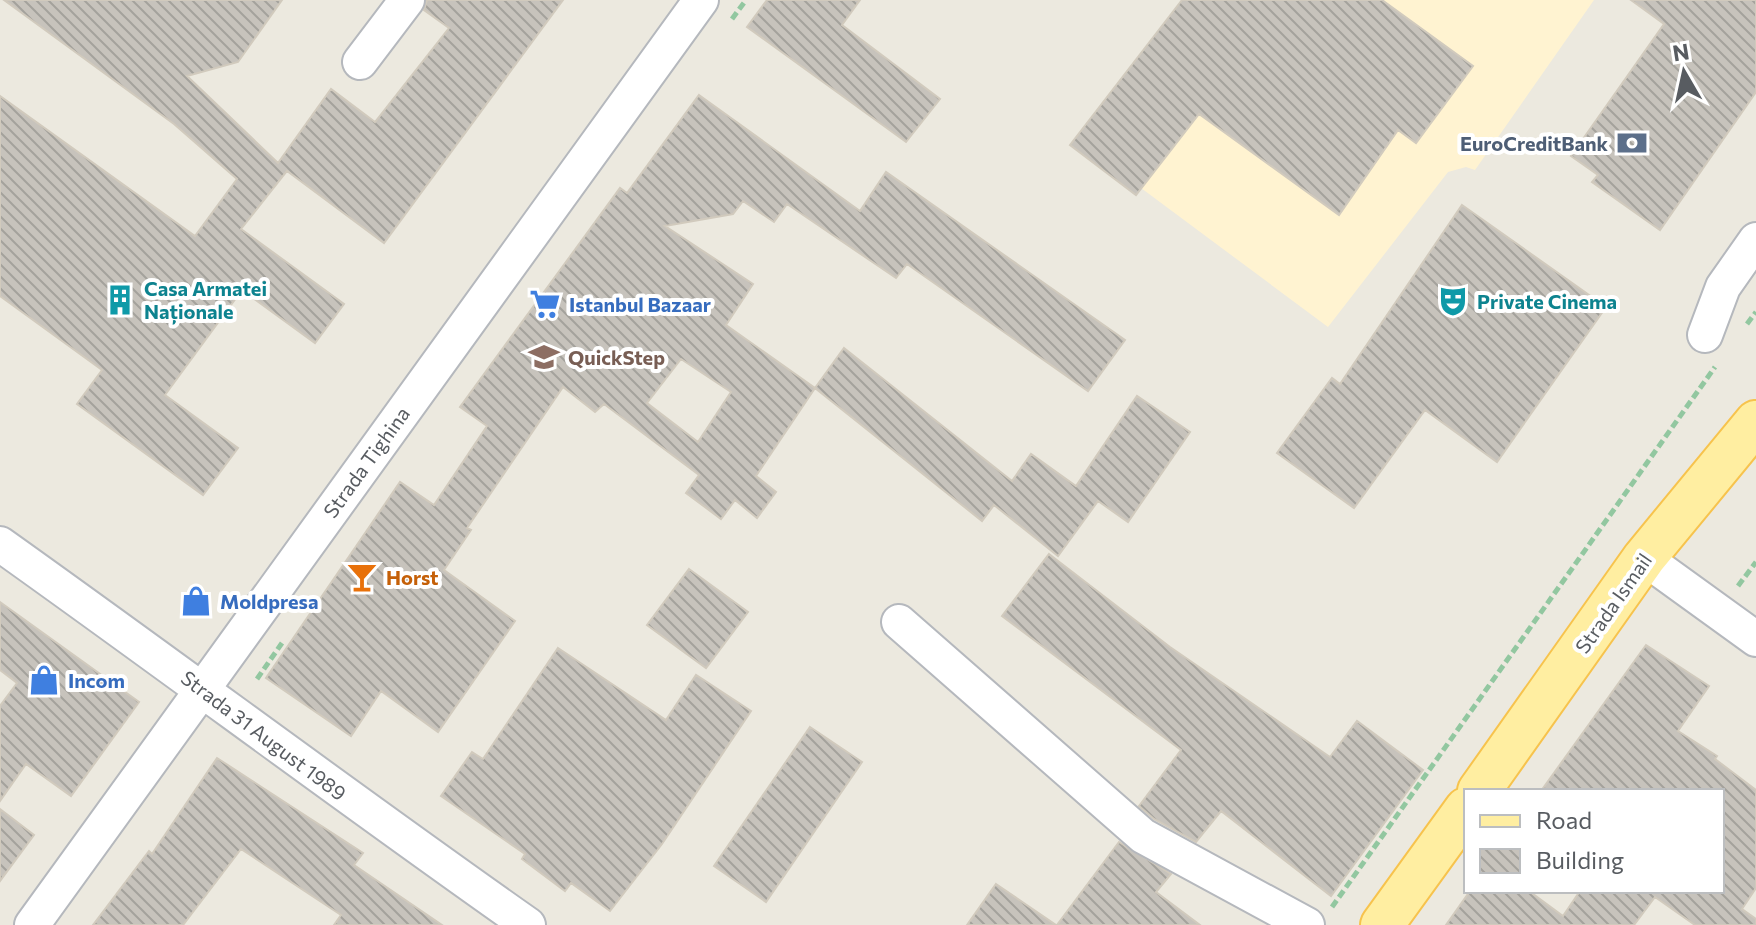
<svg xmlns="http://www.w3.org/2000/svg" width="1756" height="925" viewBox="0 0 1756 925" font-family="Commissioner,sans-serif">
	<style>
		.commercial { fill: #fff3d1 }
		.building { fill: url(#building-back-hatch); stroke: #d1cabd; stroke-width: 2; fill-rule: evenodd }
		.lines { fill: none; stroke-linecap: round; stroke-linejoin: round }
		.minor-casing { stroke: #b5b8bd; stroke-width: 38 }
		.major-casing { stroke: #f7c34d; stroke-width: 46 }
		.path { stroke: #92c7a0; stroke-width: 5; stroke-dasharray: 8 4; stroke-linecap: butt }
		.minor { stroke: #fff; stroke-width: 34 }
		.major { stroke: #ffeea1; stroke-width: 42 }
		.labels { text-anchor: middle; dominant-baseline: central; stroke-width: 8; stroke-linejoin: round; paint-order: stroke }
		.service-label { font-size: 20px; font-weight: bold; fill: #4e5e75; stroke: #fff; text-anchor: end }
		.culture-label { font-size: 20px; font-weight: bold; fill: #0d838f; stroke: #fff; text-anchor: start }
		.shop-label { font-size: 20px; font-weight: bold; fill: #366cbe; stroke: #fff; text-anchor: start }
		.education-label { font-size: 20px; font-weight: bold; fill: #785e54; stroke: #fff; text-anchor: start }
		.street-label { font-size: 20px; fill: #585c61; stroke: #fff }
		.food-label { font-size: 20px; font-weight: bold; fill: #c56008; stroke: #fff; text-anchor: start }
	</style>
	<defs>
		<pattern id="building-back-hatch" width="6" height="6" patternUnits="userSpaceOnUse" patternTransform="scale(2)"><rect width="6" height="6" fill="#c7c3bc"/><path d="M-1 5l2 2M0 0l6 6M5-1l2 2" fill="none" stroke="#a4a29c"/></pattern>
	</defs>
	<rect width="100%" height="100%" fill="#ece9df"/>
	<!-- commercial -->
	<path class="commercial" d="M 1289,0 L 1594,0 L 1475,170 L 1466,167 L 1448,172 L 1328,327 L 1141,188 Z"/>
	<!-- building -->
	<path class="building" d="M 4,0 L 282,0 L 238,62 L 187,76 L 278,163 L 331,89 L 375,122 L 449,28 L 424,10 L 427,0 L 563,0 L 384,243 L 287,171 L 241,229 L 344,304 L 315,343 L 242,290 L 165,395 L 238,448 L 203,495 L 77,404 L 102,370 L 0,296 L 0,96 L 195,236 L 237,179 L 174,124 Z
		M 767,0 L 860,0 L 842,25 L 940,99 L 906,142 L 747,27 Z
		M 1182,0 L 1382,0 L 1473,66 L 1416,143 L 1398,130 L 1339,215 L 1199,114 L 1136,195 L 1070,145 Z
		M 1631,0 L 1756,0 L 1756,92 L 1660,230 L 1592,182 L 1598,175 L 1571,156 L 1664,24 Z
		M 699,95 L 860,211 L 886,172 L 1125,340 L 1088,391 L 907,264 L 896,278 L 787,204 L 774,222 L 743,201 L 733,214 L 665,226 L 753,284 L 726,325 L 815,388 L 756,476 L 776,492 L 757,518 L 735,500 L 721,519 L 686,493 L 699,475 L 604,404 L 595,412 L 563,387 L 467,528 L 471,530 L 444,570 L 515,621 L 438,732 L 381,691 L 351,736 L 266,678 L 400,482 L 434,505 L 487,426 L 460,407 L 620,188 L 627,193 ZM 681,359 L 731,392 L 698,442 L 647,403 Z
		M 1462,205 L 1606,307 L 1497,462 L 1425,410 L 1354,508 L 1277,453 L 1332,378 L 1340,384 Z
		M 844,348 L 1012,481 L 1031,454 L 1076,486 L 1137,396 L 1190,432 L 1128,522 L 1098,501 L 1058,556 L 994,505 L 982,521 L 815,388 Z
		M 1049,554 L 1170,647 L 1330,757 L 1357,721 L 1423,770 L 1331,896 L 1221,811 L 1196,842 L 1154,819 L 1139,806 L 1181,750 L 1002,616 Z
		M 689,569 L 748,612 L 706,668 L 647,625 Z
		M 0,602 L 139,702 L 71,796 L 26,764 L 0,801 L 0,706 L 17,683 L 0,670 Z
		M 1646,645 L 1709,686 L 1678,731 L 1717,756 L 1715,759 L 1756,790 L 1756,888 L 1742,909 L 1756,919 L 1756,925 L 1695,925 L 1655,897 L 1634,925 L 1446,925 L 1470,891 L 1529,891 L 1563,916 L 1580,891 L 1722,891 L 1722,791 L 1541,791 Z
		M 558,648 L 666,720 L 696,675 L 751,711 L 662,844 L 610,911 L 571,883 L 565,891 L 522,859 L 525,854 L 441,796 L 472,752 L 483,759 Z
		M 810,727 L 862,762 L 766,902 L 714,866 Z
		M 217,758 L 363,853 L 354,865 L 442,925 L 334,925 L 341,915 L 241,849 L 183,925 L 93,925 L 149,851 L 152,854 Z
		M 0,809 L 34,835 L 0,881 Z
		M 1119,842 L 1171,874 L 1156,892 L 1200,925 L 1057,925 Z
		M 996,884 L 1056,925 L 967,925 Z"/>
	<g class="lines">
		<!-- minor casing -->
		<g class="minor-casing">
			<path id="minor" d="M 360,62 L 407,0
				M 1705,335 L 1723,287 L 1756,240
				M 0,544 C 177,670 350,800 528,925
				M 1644,558 L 1756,639
				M 899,622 L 1143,836 L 1307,925
				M 32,925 L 701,0"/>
		</g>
		<!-- major casing -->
		<g class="major-casing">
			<path id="major" d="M 1479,791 L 1644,558 L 1756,422
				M 1382,925 L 1466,809"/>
		</g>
		<!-- path -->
		<path class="path" d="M 732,19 L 746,0
			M 1747,324 L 1756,312
			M 1738,586 L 1756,562
			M 257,679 L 282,643
			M 1332,907 L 1715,367"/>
		<!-- minor -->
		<use href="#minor" class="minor"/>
		<!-- major -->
		<use href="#major" class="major"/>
	</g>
	<!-- icons -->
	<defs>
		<g id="bank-bare" transform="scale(2.4)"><path d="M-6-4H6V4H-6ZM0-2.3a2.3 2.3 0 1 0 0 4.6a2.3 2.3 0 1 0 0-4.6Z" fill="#5c6f8a" stroke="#fff" stroke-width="2.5" paint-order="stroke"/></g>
		<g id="building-bare" transform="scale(2.4)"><path d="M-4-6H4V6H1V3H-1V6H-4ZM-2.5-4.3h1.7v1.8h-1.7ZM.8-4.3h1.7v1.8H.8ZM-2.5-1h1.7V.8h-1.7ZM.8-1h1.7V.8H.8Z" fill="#0f9aa8" stroke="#fff" stroke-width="2.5" paint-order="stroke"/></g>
		<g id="theatre-bare" transform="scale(2.4)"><path d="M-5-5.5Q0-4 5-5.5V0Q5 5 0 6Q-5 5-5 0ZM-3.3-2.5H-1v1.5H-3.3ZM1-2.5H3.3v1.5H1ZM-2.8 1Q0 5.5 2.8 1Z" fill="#0f9aa8" stroke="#fff" stroke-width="2.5" paint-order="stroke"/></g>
		<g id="supermarket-bare" transform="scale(2.4)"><path d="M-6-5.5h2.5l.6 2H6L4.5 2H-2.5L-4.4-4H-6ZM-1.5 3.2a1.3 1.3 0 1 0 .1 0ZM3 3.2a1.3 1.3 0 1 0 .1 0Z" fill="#3f7fe0" stroke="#fff" stroke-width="2.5" paint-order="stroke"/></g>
		<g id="school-bare" transform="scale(2.4)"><path d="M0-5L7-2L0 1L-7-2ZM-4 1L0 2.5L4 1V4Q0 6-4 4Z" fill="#8d6e63" stroke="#fff" stroke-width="2.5" paint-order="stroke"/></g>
		<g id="bar-bare" transform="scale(2.4)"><path d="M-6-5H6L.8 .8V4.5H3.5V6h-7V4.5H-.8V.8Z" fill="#e8710a" stroke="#fff" stroke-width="2.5" paint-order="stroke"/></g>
		<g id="shop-bare" transform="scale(2.4)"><path d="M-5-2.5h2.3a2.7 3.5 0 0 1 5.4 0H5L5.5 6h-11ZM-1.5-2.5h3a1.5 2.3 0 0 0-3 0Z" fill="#3f7fe0" stroke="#fff" stroke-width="2.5" paint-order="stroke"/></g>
	</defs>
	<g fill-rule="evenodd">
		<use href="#bank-bare" x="1632" y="143"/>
		<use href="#building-bare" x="120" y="300"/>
		<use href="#theatre-bare" x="1453" y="301"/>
		<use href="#supermarket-bare" x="545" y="304"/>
		<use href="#school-bare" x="544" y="357"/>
		<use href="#bar-bare" x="362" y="577"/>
		<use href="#shop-bare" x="196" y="601"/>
		<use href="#shop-bare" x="44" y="680"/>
	</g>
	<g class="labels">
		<!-- service labels -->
		<g class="service-label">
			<text x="1608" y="143">EuroCreditBank</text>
		</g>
		<!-- culture labels -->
		<g class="culture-label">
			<text x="144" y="288">Casa Armatei<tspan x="144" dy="23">Naționale</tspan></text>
			<text x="1477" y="301">Private Cinema</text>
		</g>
		<!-- shop labels -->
		<g class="shop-label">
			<text x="569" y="304">Istanbul Bazaar</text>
			<text x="220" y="601">Moldpresa</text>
			<text x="68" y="680">Incom</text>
		</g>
		<!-- education labels -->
		<g class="education-label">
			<text x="568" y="357">QuickStep</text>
		</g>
		<!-- street labels -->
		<g class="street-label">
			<text transform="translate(366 462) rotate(-54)">Strada Tighina</text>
			<text transform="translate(1613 603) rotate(-55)">Strada Ismail</text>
			<text transform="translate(264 735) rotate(37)">Strada 31 August 1989</text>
		</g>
		<!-- food labels -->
		<g class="food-label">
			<text x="386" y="577">Horst</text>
		</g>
	</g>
	<!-- legend -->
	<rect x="1464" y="789" width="260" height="104" fill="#ffffff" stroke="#bcbec0" stroke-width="2"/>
	<rect x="1480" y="815" width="40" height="12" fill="#ffeea1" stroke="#bcbec0" stroke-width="2"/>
	<text x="1536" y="829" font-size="24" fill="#585c61">Road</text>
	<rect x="1480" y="849" width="40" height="24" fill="url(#building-back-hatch)" stroke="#bcbec0" stroke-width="2"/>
	<text x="1536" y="869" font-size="24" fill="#585c61">Building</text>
	<!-- north arrow -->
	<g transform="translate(1684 72) rotate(351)" stroke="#ffffff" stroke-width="6" paint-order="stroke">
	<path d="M0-6L14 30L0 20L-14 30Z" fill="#585c61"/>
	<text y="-12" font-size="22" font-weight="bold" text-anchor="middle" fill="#585c61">N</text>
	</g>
</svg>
